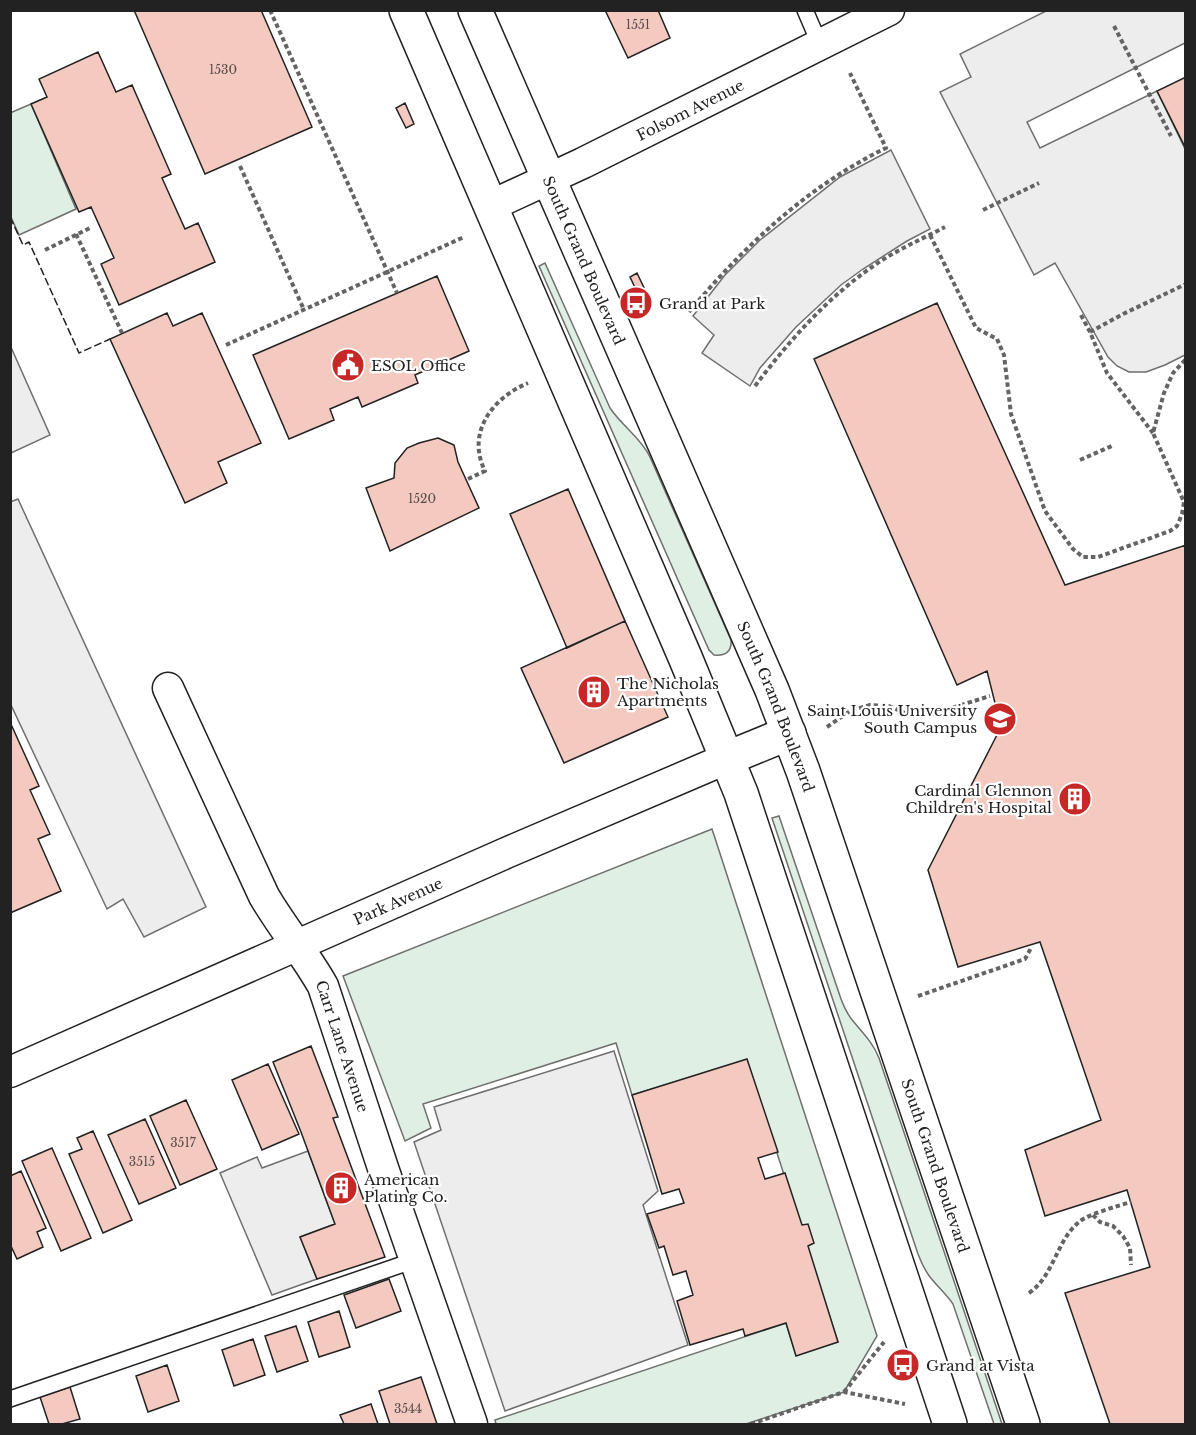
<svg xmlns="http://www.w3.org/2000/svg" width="1196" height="1435" viewBox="0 0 1196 1435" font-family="'Libre Baskerville',serif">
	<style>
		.green { fill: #e0efe3; stroke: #6f6f6f; stroke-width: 1.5 }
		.parking { fill: #ededed; stroke: #6f6f6f; stroke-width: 1.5 }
		.building { fill: #f3c9c0; stroke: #222; stroke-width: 1.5 }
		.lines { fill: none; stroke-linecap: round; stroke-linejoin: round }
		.lane-casing { stroke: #222; stroke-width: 18 }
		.street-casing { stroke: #222; stroke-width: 33 }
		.secondary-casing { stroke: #222; stroke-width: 36 }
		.primary-casing { stroke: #222; stroke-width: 36 }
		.path { stroke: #646464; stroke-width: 4; stroke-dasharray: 4.5 3; stroke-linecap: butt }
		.lane { stroke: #fff; stroke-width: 15 }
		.street { stroke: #fff; stroke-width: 30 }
		.secondary { stroke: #fff; stroke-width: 33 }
		.primary { stroke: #fff; stroke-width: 33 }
		.fence { stroke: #222; stroke-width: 1.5; stroke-dasharray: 8 3; stroke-linecap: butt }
		.labels { text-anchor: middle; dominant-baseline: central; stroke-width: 4.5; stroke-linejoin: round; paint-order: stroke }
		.number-label { font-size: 12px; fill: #564c4a }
		.street-label { font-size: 15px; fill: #222; stroke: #fff }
		.poi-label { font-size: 15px; fill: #222; stroke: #fff; text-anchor: start }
	</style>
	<rect width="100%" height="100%" fill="#fff"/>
	<!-- green -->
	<path class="green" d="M 31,104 L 76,209 L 19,235 L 11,217 L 10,113 Z
		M 545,263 L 610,408 C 622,426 641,438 650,457 L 731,640 C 732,652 725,656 714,655 L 709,650 L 539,266 Z
		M 779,816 L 841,999 C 844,1007 848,1015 853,1021 C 864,1034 873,1043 879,1058 L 1002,1424 L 994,1424 L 953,1304 C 946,1294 937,1286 930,1277 C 924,1269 921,1262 918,1254 L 772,818 Z
		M 712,829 L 877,1336 L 844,1392 L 746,1424 L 496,1424 L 495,1420 L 786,1323 L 796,1355 L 838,1342 L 747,1060 L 632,1095 L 616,1043 L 423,1104 L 431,1128 L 405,1141 L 343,976 Z"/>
	<!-- parking -->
	<path class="parking" d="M 1046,11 L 1185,11 L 1185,43 L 1027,122 L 1040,148 L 1157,91 L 1185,149 L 1185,355 L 1165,365 L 1146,372 L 1129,372 L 1117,366 L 1108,357 L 1055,263 L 1034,275 L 940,92 L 971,77 L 960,54 Z
		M 891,150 L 930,229 L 907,241 L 863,269 L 841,285 L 796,327 L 760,368 L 750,386 L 702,353 L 714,335 L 693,316 L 725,275 L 760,240 L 840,177 Z
		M 10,345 L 50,435 L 11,453 L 10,453 Z
		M 18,499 L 206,907 L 144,937 L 123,899 L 107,909 L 11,705 L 10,502 Z
		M 614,1051 L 658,1191 L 643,1205 L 688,1345 L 505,1411 L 414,1142 L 441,1130 L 434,1107 Z
		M 308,1151 L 335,1224 L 300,1237 L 317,1279 L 272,1295 L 220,1173 L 257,1157 L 262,1168 Z"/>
	<!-- building -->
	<path class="building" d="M 134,10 L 261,10 L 312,127 L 205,174 Z
		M 605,10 L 658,10 L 670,38 L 628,58 Z
		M 98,52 L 116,92 L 132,85 L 171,174 L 162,178 L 185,229 L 198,223 L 215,262 L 119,305 L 101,264 L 114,258 L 91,207 L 79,212 L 31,104 L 47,97 L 39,79 Z
		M 1186,77 L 1186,149 L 1157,91 Z
		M 405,103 L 414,124 L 406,128 L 396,108 Z
		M 637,273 L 646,292 L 639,296 L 630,277 Z
		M 437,276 L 469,351 L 415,375 L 418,383 L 362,407 L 358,397 L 330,409 L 334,420 L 289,439 L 253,355 Z
		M 937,303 L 1065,585 L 1186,545 L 1186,1424 L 1110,1424 L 1065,1293 L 1150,1267 L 1127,1190 L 1045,1216 L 1025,1150 L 1101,1120 L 1040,942 L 958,967 L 928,870 L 1001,727 L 987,671 L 957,685 L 814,359 Z
		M 167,313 L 173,326 L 202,313 L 261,443 L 218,462 L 227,483 L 185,503 L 110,339 Z
		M 438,438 L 454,445 L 458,462 L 479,508 L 390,551 L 366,488 L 394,478 L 395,463 L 407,448 L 419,443 Z
		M 568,489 L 625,621 L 567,648 L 510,514 Z
		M 625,621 L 668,717 L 564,763 L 521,668 Z
		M 10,722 L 39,786 L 30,790 L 50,834 L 38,839 L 61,891 L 10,913 Z
		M 311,1046 L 338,1117 L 333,1118 L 385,1257 L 317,1279 L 300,1237 L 335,1224 L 301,1132 L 273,1062 Z
		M 747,1059 L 778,1152 L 758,1158 L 765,1179 L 785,1173 L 802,1225 L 808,1224 L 814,1243 L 808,1246 L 838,1342 L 796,1356 L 786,1323 L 745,1336 L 743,1329 L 690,1345 L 677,1301 L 693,1295 L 686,1271 L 673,1275 L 664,1246 L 659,1248 L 647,1214 L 684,1203 L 679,1189 L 662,1194 L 632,1095 Z
		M 268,1064 L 299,1134 L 262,1150 L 232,1080 Z
		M 186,1100 L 217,1169 L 180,1185 L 150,1116 Z
		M 145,1119 L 176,1188 L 139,1204 L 108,1135 Z
		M 93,1131 L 132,1220 L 103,1233 L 69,1154 L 82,1149 L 77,1138 Z
		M 52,1148 L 91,1238 L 61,1251 L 22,1161 Z
		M 21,1171 L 46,1228 L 37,1232 L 43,1247 L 17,1259 L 10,1244 L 10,1176 Z
		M 389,1279 L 401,1311 L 356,1328 L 344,1295 Z
		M 339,1311 L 350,1347 L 319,1357 L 308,1322 Z
		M 296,1326 L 308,1361 L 277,1372 L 265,1336 Z
		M 253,1339 L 265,1375 L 234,1386 L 222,1350 Z
		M 167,1365 L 179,1401 L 148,1412 L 136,1376 Z
		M 421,1377 L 437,1424 L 390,1424 L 379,1391 Z
		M 70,1387 L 80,1419 L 62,1424 L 49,1424 L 40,1397 Z
		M 371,1404 L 378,1424 L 344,1424 L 340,1415 Z"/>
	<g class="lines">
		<!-- lane casing -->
		<g class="lane-casing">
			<path id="lane" d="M 805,10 L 820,45
				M 10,1399 L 415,1260"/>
		</g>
		<!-- street casing -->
		<g class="street-casing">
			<g id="street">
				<path id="s1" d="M 490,206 L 583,163 L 889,10"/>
				<path id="s2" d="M 168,688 L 264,896 C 282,927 305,954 323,986 L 384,1171 L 472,1424"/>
				<path id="s3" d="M 10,1072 L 506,853 L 728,758"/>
			</g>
		</g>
		<!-- secondary casing -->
		<g class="secondary-casing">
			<path id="secondary" d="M 728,758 L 789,733"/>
		</g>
		<!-- primary casing -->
		<g class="primary-casing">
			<g id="primary">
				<path d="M 406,10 L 685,657 L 741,793 L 950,1424"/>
				<path id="s4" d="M 475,10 L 772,690 L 803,771 L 1023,1424"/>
			</g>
		</g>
		<!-- path -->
		<path class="path" d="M 270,10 L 397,293
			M 1114,26 L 1171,136
			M 240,166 L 304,310
			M 983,210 L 1039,183
			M 76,234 L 122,333
			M 930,235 L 976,328 L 997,339 L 1004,355 L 1011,414 L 1045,511 L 1073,549 L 1083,557 L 1098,557 L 1170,531 L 1177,526 L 1182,514 L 1184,502 L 1153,433 L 1164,393 L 1173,373 L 1186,359
			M 45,250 L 92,227
			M 689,312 C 744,246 808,186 886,148 L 850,73
			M 1081,315 L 1090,332 L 1107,373 L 1153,433
			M 1090,332 L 1123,314 L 1186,284
			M 226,345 L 464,237
			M 755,386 C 789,341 826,299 872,267 C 894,251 920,240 945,227
			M 1080,460 L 1114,445
			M 468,479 L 485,471 C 466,433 492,398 528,383
			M 827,727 L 850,711 L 870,705 L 889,706 L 905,713 L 929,715 L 990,696
			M 918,996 L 1025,959 L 1031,948
			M 1093,1215 L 1100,1222 L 1113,1226 L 1123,1236 L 1130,1248 L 1131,1265
			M 1029,1293 C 1054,1276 1056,1241 1079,1222 C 1088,1214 1118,1206 1131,1202
			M 844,1392 L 884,1342
			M 751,1424 L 844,1392 L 905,1404"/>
		<!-- lane -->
		<use href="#lane" class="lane"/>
		<!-- street -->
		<use href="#street" class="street"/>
		<!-- secondary -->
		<use href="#secondary" class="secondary"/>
		<!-- primary -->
		<use href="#primary" class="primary"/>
		<!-- fence -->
		<path class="fence" d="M 10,217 L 23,245 L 29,242 L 79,353 L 110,339"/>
	</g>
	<!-- icons -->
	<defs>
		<g id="bus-disc" transform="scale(1.725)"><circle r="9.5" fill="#c62828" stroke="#fff"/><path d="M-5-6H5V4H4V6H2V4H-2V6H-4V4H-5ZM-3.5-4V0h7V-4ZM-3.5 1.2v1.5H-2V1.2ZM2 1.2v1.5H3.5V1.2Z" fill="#fff"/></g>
		<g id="civic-disc" transform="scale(1.725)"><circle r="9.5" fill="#c62828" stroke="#fff"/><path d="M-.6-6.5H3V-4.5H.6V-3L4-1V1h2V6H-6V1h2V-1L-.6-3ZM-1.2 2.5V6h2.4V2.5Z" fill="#fff"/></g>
		<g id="building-disc" transform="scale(1.725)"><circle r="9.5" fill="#c62828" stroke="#fff"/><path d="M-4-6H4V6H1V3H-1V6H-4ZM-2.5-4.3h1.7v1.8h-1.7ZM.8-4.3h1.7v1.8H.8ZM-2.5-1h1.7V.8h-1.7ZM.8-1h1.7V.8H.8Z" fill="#fff"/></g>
		<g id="university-disc" transform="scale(1.725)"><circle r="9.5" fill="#c62828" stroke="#fff"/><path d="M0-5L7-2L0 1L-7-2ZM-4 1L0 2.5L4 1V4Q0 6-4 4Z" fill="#fff"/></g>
	</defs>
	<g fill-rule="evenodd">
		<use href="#bus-disc" x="636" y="303"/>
		<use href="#civic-disc" x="348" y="365"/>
		<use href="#building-disc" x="594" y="692"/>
		<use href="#university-disc" x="1000" y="719"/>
		<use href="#building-disc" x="1075" y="799"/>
		<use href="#building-disc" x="341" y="1188"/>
		<use href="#bus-disc" x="903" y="1365"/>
	</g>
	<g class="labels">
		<!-- number labels -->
		<g class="number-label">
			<text x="638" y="24">1551</text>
			<text x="223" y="69">1530</text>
			<text x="422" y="498">1520</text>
			<text x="183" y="1142">3517</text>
			<text x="142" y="1161">3515</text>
			<text x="408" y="1408">3544</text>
		</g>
		<!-- street labels -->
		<g class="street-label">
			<text stroke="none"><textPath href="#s1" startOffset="222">Folsom Avenue</textPath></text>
			<text stroke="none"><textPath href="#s4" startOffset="273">South Grand Boulevard</textPath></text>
			<text stroke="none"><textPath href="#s4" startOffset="759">South Grand Boulevard</textPath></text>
			<text stroke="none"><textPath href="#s3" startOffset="424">Park Avenue</textPath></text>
			<text stroke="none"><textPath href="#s2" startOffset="400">Carr Lane Avenue</textPath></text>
			<text stroke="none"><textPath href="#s4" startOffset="1245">South Grand Boulevard</textPath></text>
		</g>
		<!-- poi labels -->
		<g class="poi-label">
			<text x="659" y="303">Grand at Park</text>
			<text x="371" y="365">ESOL Office</text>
			<text x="617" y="683">The Nicholas<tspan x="617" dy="17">Apartments</tspan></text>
			<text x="977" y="710" text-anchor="end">Saint Louis University<tspan x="977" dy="17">South Campus</tspan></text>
			<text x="1052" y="790" text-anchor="end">Cardinal Glennon<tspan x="1052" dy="17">Children's Hospital</tspan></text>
			<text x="364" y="1179">American<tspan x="364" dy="17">Plating Co.</tspan></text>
			<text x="926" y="1365">Grand at Vista</text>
		</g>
	</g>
	<!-- border -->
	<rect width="1196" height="1435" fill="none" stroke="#222222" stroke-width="24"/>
</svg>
